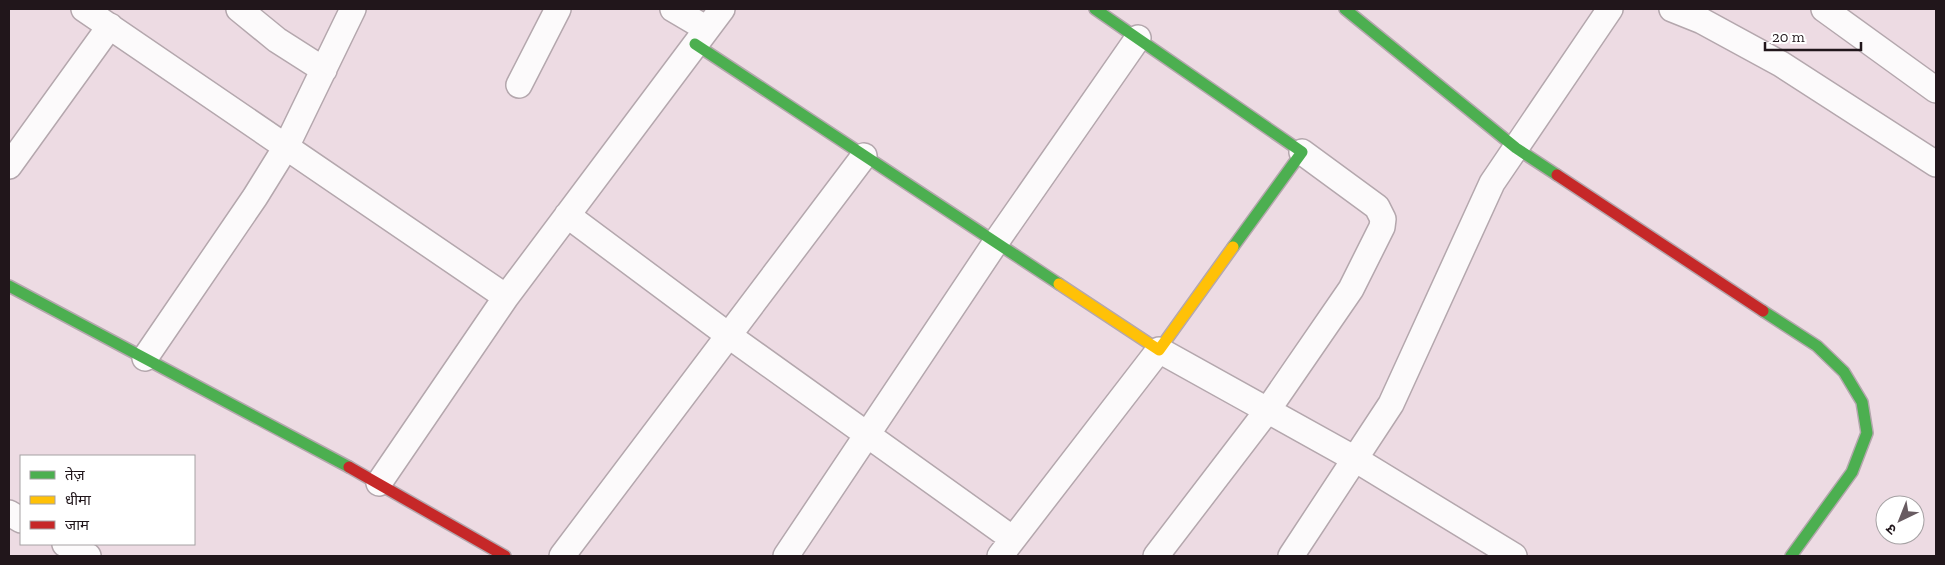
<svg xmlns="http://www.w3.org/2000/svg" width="1945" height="565" viewBox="0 0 1945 565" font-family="'Zilla Slab','Noto Sans Devanagari',serif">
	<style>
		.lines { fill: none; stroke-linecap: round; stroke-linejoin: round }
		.street-casing { stroke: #b4a7ad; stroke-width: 28 }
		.fast-casing { stroke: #b4a7ad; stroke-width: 14 }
		.slow-casing { stroke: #b4a7ad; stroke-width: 14 }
		.jam-casing { stroke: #b4a7ad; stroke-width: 14 }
		.street { stroke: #fcfafb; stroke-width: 25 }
		.fast { stroke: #4caf50; stroke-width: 11 }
		.slow { stroke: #ffc107; stroke-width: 11 }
		.jam { stroke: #c62828; stroke-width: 11 }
	</style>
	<rect width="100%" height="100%" fill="#eddbe3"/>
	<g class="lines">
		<!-- street casing -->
		<g class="street-casing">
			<path id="street" d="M 84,9 L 506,297
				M 239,9 L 277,40 L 324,70
				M 673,9 L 707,29
				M 1672,9 L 1702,21 L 1781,64 L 1936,164
				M 1824,9 L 1936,90
				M 519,85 L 558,9
				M 9,166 L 110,26
				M 567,215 L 728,335 L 1013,539
				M 145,358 L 255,197 L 286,147 L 353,9
				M 379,483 L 506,297 L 722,9
				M 9,513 L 21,520
				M 65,544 L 88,556
				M 562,556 L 864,156
				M 786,556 L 996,242 L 1138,38
				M 1000,556 L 1159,350 L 1355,459 L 1514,556
				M 1156,556 L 1267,411 L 1351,289 L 1382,227 L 1383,219 L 1377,207 L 1302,152
				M 1291,556 L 1391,404 L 1492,183 L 1610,9"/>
		</g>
		<!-- fast casing -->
		<g class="fast-casing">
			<path id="fast" d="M 1095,9 L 1302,152 L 1233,247
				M 1345,9 L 1516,148 L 1557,175
				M 695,44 L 1059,284
				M 9,286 L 349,467
				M 1763,311 L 1817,346 L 1844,372 L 1862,402 L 1867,433 L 1852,472 L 1791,556"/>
		</g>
		<!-- slow casing -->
		<g class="slow-casing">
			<path id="slow" d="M 1059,284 L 1159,350 L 1233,247"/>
		</g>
		<!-- jam casing -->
		<g class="jam-casing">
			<path id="jam" d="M 1557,175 L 1763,311
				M 349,467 L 505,556"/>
		</g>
		<!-- street -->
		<use href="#street" class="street"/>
		<!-- fast -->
		<use href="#fast" class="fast"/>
		<!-- slow -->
		<use href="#slow" class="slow"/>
		<!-- jam -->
		<use href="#jam" class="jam"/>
	</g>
	<!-- border -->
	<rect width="1945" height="565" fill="none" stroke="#21161b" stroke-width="20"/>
	<!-- legend -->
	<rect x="20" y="455" width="175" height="90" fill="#ffffff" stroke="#a6a2a4"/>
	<rect x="30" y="471" width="25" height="8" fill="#4caf50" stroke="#a6a2a4"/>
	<text x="65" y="480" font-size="15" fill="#21161b">तेज़</text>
	<rect x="30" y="496" width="25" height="8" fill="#ffc107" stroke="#a6a2a4"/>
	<text x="65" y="505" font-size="15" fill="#21161b">धीमा</text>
	<rect x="30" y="521" width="25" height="8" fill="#c62828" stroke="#a6a2a4"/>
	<text x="65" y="530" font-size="15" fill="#21161b">जाम</text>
	<!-- north arrow -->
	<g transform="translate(1900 520) rotate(223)"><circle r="24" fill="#ffffff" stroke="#a6a2a4"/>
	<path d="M0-4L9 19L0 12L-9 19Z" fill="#685b61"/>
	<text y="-8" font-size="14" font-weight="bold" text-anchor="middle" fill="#21161b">उ</text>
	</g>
	<!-- scale -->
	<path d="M1765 42v8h96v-8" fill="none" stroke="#21161b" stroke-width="2.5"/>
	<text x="1772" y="42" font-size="15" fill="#21161b" stroke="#ffffff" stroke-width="4" paint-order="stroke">20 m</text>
</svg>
